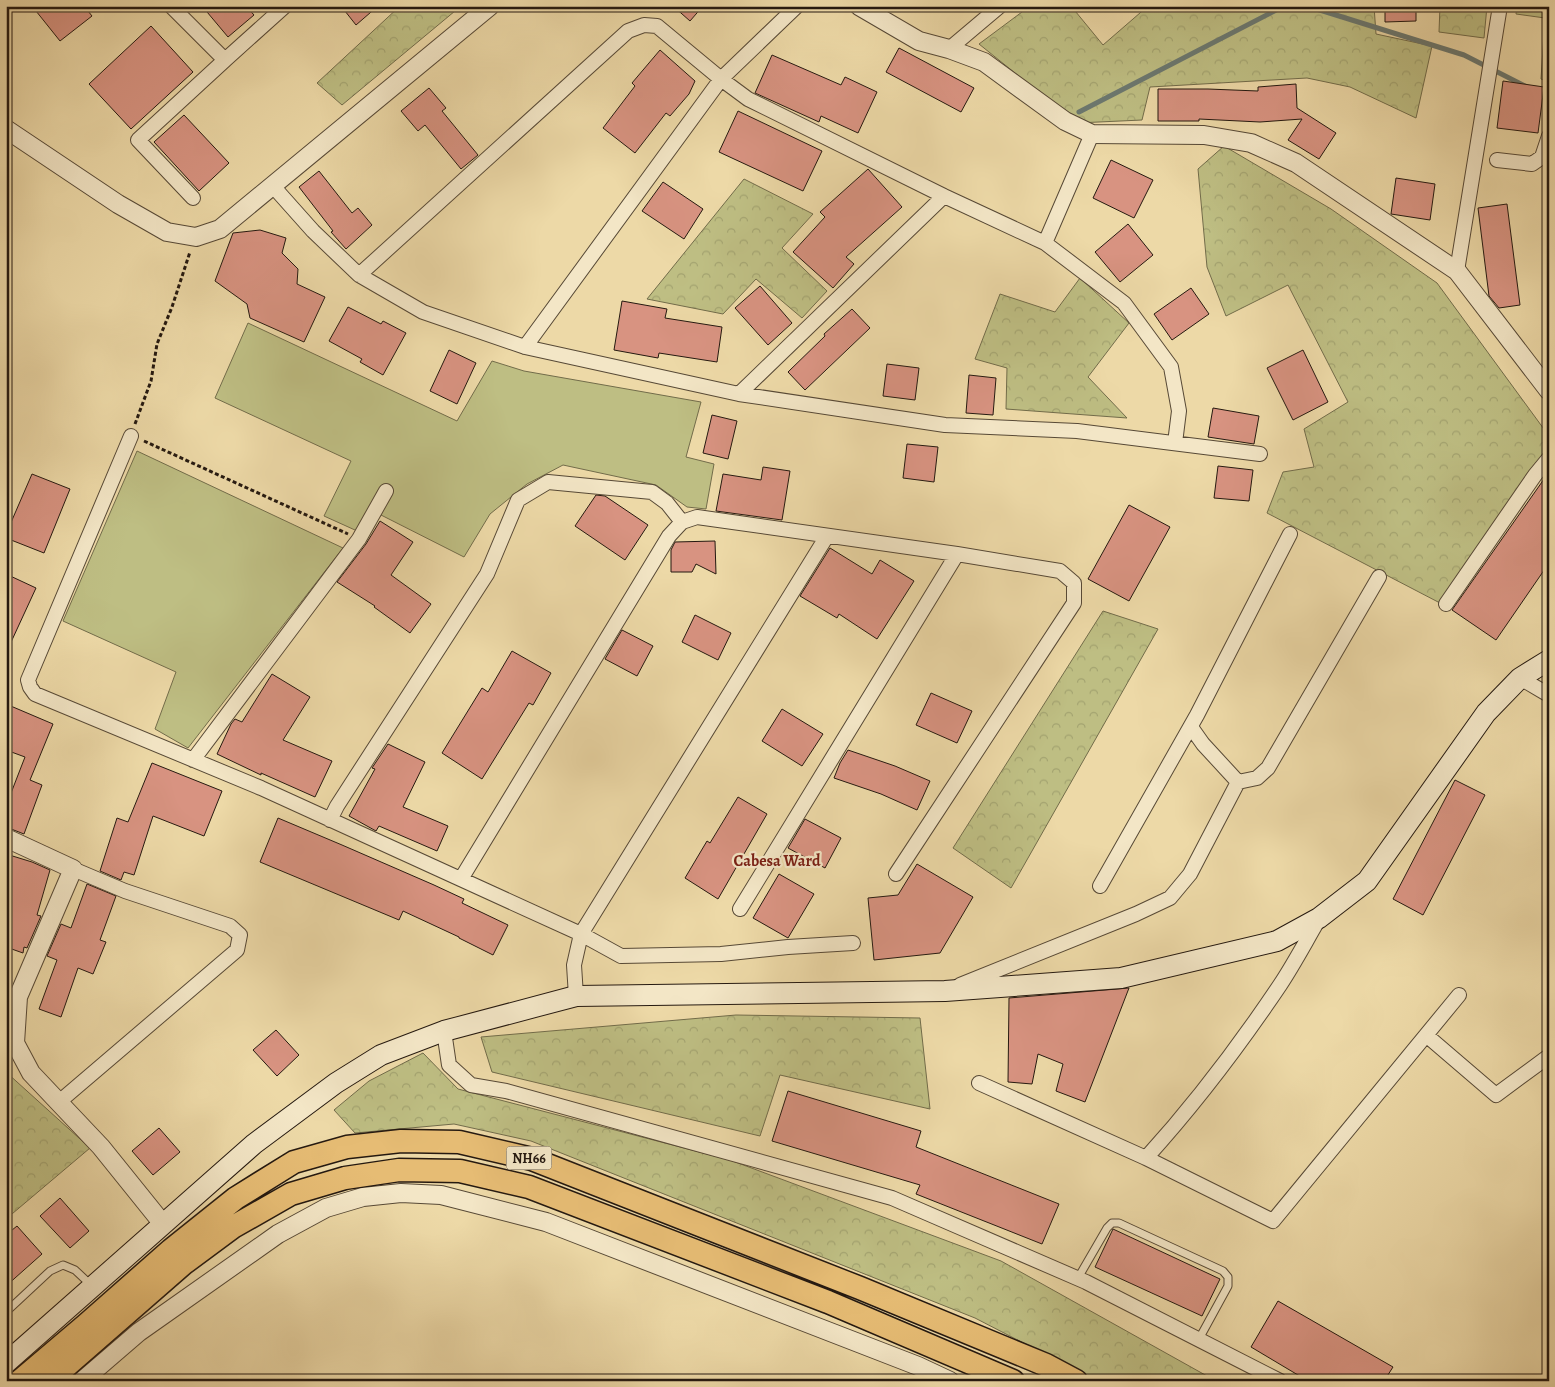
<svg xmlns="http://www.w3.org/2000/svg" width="1555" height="1387" viewBox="0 0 1555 1387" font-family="Alegreya,serif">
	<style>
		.green { fill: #bebe83; stroke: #726c4a }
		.forest { fill: url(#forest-crowns); stroke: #726c4a }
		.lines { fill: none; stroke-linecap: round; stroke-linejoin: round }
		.stream { stroke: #6c7971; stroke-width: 5 }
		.building { fill: #d89381; stroke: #251910 }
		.service-casing { stroke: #574936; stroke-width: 9 }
		.minor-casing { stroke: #574936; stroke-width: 16 }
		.tertiary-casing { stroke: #574936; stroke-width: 20 }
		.secondary-casing { stroke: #251910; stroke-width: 22 }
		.trunk-casing { stroke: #251910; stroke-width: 25 }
		.path { stroke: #251910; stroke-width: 3; stroke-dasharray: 4 2.5; stroke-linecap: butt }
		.service { stroke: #f3e6c6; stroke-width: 7 }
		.minor { stroke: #f3e6c6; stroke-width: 14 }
		.tertiary { stroke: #f3e6c6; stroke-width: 18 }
		.secondary { stroke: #f3e6c6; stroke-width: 20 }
		.trunk { stroke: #e6bc74; stroke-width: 22 }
		.labels { text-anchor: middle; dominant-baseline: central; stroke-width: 4.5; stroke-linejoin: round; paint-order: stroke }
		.shield { fill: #f3e6c6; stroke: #635647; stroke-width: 1 }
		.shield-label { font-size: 14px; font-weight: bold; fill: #251910 }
		.neighbourhood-label { font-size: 16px; font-weight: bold; fill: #7a1f14; stroke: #f3e6c6 }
	</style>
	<defs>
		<pattern id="forest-crowns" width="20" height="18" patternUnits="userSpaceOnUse" patternTransform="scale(1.25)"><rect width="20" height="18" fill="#bebe83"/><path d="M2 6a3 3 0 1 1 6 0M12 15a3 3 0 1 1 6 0" fill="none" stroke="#a3a370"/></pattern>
	</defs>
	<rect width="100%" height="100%" fill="#edd9a7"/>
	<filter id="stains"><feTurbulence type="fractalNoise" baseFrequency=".004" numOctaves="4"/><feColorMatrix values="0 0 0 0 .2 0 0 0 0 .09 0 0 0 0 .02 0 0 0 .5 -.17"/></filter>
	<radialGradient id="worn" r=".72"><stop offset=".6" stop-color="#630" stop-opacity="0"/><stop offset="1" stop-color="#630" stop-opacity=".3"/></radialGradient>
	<!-- green -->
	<path class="green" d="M 1517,6 L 1549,6 L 1549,82 L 1541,79 L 1545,18 L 1516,14 Z
		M 248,323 L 457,421 L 492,361 L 524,371 L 701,402 L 686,457 L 714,464 L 706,509 L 687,507 L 656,485 L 563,465 L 527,484 L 490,514 L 464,557 L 381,515 L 366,535 L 324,516 L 351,461 L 215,398 Z
		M 137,451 L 343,548 L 188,748 L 155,729 L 176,672 L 63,621 Z"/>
	<!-- forest -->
	<path class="forest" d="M 400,6 L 461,6 L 342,105 L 317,83 Z
		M 1030,6 L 1071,6 L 1103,45 L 1148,6 L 1374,6 L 1376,34 L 1432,46 L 1416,118 L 1350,87 L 1307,78 L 1150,87 L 1142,120 L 1077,123 L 979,44 Z
		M 1440,6 L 1487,6 L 1484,38 L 1439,32 Z
		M 1224,146 L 1331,209 L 1437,283 L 1549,436 L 1549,448 L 1440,603 L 1267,513 L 1283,472 L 1314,467 L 1304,429 L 1348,402 L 1288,285 L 1226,316 L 1207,267 L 1198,169 Z
		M 744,179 L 813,214 L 782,248 L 827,291 L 802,318 L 756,279 L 723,314 L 647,299 Z
		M 1080,278 L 1129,323 L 1088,377 L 1127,418 L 1006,409 L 1007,368 L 975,359 L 1000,294 L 1055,312 Z
		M 1103,611 L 1158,629 L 1011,888 L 953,848 Z
		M 736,1015 L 920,1018 L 930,1109 L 780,1075 L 760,1136 L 492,1072 L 481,1037 Z
		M 423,1053 L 458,1089 L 730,1160 L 1001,1261 L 1216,1381 L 1097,1381 L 975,1318 L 531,1141 L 454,1124 L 355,1133 L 334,1110 L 369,1081 Z
		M 6,1072 L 90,1148 L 6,1219 Z"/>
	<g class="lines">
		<!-- stream -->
		<path class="stream" d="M 1307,6 L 1464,55 L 1527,87
			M 1537,92 L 1549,97
			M 1079,112 L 1284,6"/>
	</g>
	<!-- building -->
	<path class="building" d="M 32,6 L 84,6 L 92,16 L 60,41 Z
		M 202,6 L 246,6 L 254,15 L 228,37 Z
		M 341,6 L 378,6 L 356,25 Z
		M 673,6 L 703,6 L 690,21 Z
		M 1385,6 L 1416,6 L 1416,21 L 1385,22 Z
		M 151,26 L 193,72 L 131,129 L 89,84 Z
		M 899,48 L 974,88 L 961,112 L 886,72 Z
		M 660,50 L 695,81 L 689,94 L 670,116 L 666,113 L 635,153 L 603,128 L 635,86 L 632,83 Z
		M 772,55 L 841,85 L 845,77 L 877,92 L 858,133 L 821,116 L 819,122 L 755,93 Z
		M 1503,81 L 1544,87 L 1538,133 L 1497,128 Z
		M 1296,84 L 1297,108 L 1336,133 L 1319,159 L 1288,140 L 1302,119 L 1260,122 L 1199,119 L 1199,121 L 1158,121 L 1158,89 L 1208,89 L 1258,91 L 1258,87 Z
		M 429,88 L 446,108 L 442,111 L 478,155 L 461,169 L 425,125 L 418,131 L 401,111 Z
		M 738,111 L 822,151 L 803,191 L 719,152 Z
		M 184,115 L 229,163 L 199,191 L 154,142 Z
		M 1111,160 L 1153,180 L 1134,218 L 1093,198 Z
		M 868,169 L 902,207 L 846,257 L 854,264 L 833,288 L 793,252 L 825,217 L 820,212 Z
		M 319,171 L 352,213 L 358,208 L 372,225 L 346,249 L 331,232 L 333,231 L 299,187 Z
		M 1396,178 L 1435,184 L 1430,220 L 1391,214 Z
		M 663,182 L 703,209 L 684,239 L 642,211 Z
		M 1507,204 L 1520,305 L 1499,308 L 1489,296 L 1478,208 Z
		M 1128,224 L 1153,255 L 1120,282 L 1095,252 Z
		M 260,230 L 286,238 L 282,253 L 298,269 L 297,284 L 325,297 L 304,342 L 250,318 L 247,304 L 215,281 L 233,233 Z
		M 760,286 L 792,323 L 768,345 L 735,308 Z
		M 1191,288 L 1209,314 L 1172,340 L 1154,314 Z
		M 622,301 L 667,309 L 665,318 L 722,327 L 717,362 L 659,353 L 658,358 L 614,350 Z
		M 348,307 L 381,324 L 383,321 L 406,333 L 383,375 L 360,362 L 362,359 L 329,341 Z
		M 852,309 L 870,328 L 805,390 L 788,372 L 825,336 L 824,334 Z
		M 449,350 L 476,363 L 457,404 L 430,391 Z
		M 1303,350 L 1328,402 L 1293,420 L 1267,368 Z
		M 887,364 L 919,368 L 915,400 L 883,396 Z
		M 969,375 L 996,378 L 993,415 L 966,413 Z
		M 1213,408 L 1259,416 L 1254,444 L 1208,437 Z
		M 712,415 L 737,421 L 728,459 L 703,453 Z
		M 907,444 L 938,447 L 934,482 L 903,478 Z
		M 1218,466 L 1253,470 L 1249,501 L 1214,498 Z
		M 763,467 L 790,471 L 782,520 L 716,511 L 723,474 L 761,480 Z
		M 1549,472 L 1549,563 L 1496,640 L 1452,610 Z
		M 32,474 L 70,489 L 44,553 L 6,538 L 6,534 Z
		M 596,495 L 605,496 L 648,525 L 625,560 L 575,526 Z
		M 1129,505 L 1170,527 L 1129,601 L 1088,579 Z
		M 380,521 L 413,542 L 391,575 L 431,604 L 410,633 L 374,607 L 375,606 L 337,582 L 366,544 Z
		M 715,541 L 716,574 L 696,564 L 692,572 L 671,572 L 671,550 L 675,542 Z
		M 830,548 L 872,574 L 880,560 L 914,581 L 877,639 L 839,614 L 837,618 L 800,596 Z
		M 6,574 L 36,588 L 6,653 Z
		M 695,615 L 731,633 L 718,660 L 682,642 Z
		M 622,630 L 653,646 L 637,676 L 605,659 Z
		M 512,651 L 551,673 L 533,705 L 529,703 L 482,779 L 442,753 L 482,688 L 488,692 Z
		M 272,674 L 310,697 L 283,740 L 332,761 L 315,797 L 261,773 L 261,775 L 217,754 L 231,724 L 235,719 L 242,722 Z
		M 931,693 L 972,711 L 957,743 L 916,725 Z
		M 6,704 L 53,724 L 30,780 L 42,785 L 24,834 L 6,827 L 6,806 L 25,757 L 6,750 Z
		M 782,709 L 823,734 L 802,766 L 762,741 Z
		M 388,744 L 425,762 L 403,807 L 448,826 L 437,851 L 379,826 L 376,831 L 349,816 L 375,769 L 372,768 Z
		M 848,750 L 895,766 L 930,781 L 917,810 L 881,794 L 834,778 L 840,763 Z
		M 152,763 L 222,791 L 204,836 L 153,816 L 134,875 L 124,872 L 121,880 L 100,871 L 117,818 L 128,822 Z
		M 1455,780 L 1485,795 L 1423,915 L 1393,899 Z
		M 738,797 L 767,814 L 718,899 L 685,878 L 707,841 L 710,843 Z
		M 278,818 L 342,845 L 434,885 L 464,899 L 462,903 L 508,925 L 493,955 L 459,938 L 459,937 L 403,911 L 399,920 L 260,862 Z
		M 805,819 L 841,838 L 825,868 L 788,848 Z
		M 6,854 L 32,862 L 50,870 L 37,915 L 41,916 L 27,948 L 24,947 L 23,953 L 6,947 Z
		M 917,864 L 973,897 L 940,953 L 874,960 L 868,898 L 898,895 Z
		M 779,874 L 814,894 L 788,938 L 753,918 Z
		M 87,884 L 116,896 L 100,940 L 106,942 L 93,974 L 78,968 L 61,1017 L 39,1009 L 57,960 L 47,956 L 61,924 L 71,928 Z
		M 1129,988 L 1085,1102 L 1056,1091 L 1063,1064 L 1038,1054 L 1032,1084 L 1008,1082 L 1009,998 Z
		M 276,1030 L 299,1055 L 277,1076 L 253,1050 Z
		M 788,1091 L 921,1131 L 916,1147 L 1059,1204 L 1042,1244 L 916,1194 L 920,1185 L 772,1141 Z
		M 159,1128 L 180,1152 L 153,1175 L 132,1151 Z
		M 60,1198 L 89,1231 L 70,1248 L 40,1216 Z
		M 17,1226 L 42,1254 L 6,1286 L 6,1235 Z
		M 1113,1229 L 1220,1279 L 1202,1316 L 1095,1267 Z
		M 1278,1301 L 1393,1367 L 1384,1381 L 1308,1381 L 1251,1347 Z"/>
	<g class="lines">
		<!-- service casing -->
		<g class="service-casing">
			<path id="service" d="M 1078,1278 L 1107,1228 L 1112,1223 L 1119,1223 L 1223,1271 L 1228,1277 L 1228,1286 L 1199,1339
				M 6,1312 L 50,1271 L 63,1265 L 75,1270 L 92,1286"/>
		</g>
		<!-- minor casing -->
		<g class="minor-casing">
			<path id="minor" d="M 171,6 L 225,60 L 285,6
				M 949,49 L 1000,6
				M 1497,160 L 1532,164 L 1542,157 L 1549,136
				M 272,185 L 313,231 L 359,275 L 423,312 L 525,347 L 739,394 L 945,425 L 1077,431 L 1260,454
				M 193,198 L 138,140 L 225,60
				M 1045,243 L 1092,134
				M 1457,271 L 1500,6
				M 359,275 L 628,31 L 644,25 L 657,26 L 721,79 L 748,99 L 944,196 L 1045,243 L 1124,303 L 1171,367 L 1179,411 L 1175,443
				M 525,347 L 721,79 L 797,6
				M 739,394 L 944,196
				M 131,436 L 28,680 L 30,687 L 35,694 L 261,788 L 581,934 L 621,956 L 721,954 L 788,947 L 853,943
				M 1446,604 L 1535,475 L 1549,458
				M 1520,678 L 1549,695
				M 193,760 L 359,539 L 386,491
				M 1238,782 L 1257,778 L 1268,768 L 1379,577
				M 330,820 L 337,806 L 487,574 L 518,500 L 548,482 L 652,492 L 667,503 L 682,522
				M 461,879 L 669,536 L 682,522 L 697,517 L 957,554 L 1060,571 L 1074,583 L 1074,603 L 896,874
				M 1100,886 L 1197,715 L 1290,534
				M 740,909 L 957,554
				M 1319,919 C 1306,941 1294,964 1280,985 C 1239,1046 1195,1104 1146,1158 L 1273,1221 L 1459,995
				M 960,985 L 1136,914 L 1170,898 L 1190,874 L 1238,782 L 1203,744 L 1191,727
				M 576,996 L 574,965 L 581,934 L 827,536
				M 444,1031 L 449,1065 L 471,1085 L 506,1091 L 892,1198 L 1086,1282 L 1280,1381
				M 1426,1035 L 1496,1095 L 1549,1056
				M 979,1083 L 1146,1158
				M 59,1102 L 237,950 L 240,935 L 230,926 L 125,891 L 73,869"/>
		</g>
		<!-- tertiary casing -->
		<g class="tertiary-casing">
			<path id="tertiary" d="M 859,6 L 919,41 L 949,49 L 984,62 L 1065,121 L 1092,134 L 1204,135 L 1251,143 L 1296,163 L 1457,271 L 1549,391
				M 6,129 L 118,204 L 167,232 L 196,237 L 220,229 L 490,6
				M 6,838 L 73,869 L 18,997 L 15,1043 L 31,1073 L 101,1147 L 163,1224
				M 82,1381 L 139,1332 L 278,1234 L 326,1208 L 363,1197 L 401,1193 L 441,1195 L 546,1222 L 918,1366 L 950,1381"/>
		</g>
		<!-- secondary casing -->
		<g class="secondary-casing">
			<path id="secondary" d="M 6,1363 L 254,1144 L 336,1083 L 381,1055 L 444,1031 L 576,996 L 945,991 L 1121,978 L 1277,941 L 1319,918 L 1367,881 L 1486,713 L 1520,678 L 1549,660"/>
		</g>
		<!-- trunk casing -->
		<g class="trunk-casing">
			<path id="trunk" d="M 20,1381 L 86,1325 L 171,1250 L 236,1198 L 294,1162 L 347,1147 L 401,1141 L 459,1142 L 532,1159 L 860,1288 L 1046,1365 L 1076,1381
				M 49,1381 L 183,1264 L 233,1227 L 291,1194 L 345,1178 L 399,1170 L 460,1171 L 529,1187 L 828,1302 L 1013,1381"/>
		</g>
		<!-- path -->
		<path class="path" d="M 135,424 L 151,381 L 157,344 L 172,307 L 190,252
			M 144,441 L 348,534"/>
		<!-- service -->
		<use href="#service" class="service"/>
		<!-- minor -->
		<use href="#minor" class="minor"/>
		<!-- tertiary -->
		<use href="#tertiary" class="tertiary"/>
		<!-- secondary -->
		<use href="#secondary" class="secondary"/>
		<!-- trunk -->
		<use href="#trunk" class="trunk"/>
	</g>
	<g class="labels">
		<!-- shield labels -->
		<rect class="shield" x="506.5" y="1146.5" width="45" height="23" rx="4"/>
		<g class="shield-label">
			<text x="529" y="1158">NH66</text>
		</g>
		<!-- neighbourhood labels -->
		<g class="neighbourhood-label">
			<text x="777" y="861">Cabesa Ward</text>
		</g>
	</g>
	<!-- margin -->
	<rect width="1555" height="1387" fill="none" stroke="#edd9a7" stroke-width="25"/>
	<rect x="8" y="8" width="1540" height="1372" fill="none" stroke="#251910" stroke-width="2.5"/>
	<rect x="12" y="12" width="1530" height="1362" fill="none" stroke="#251910"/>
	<rect width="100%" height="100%" filter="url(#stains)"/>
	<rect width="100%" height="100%" fill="url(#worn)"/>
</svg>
